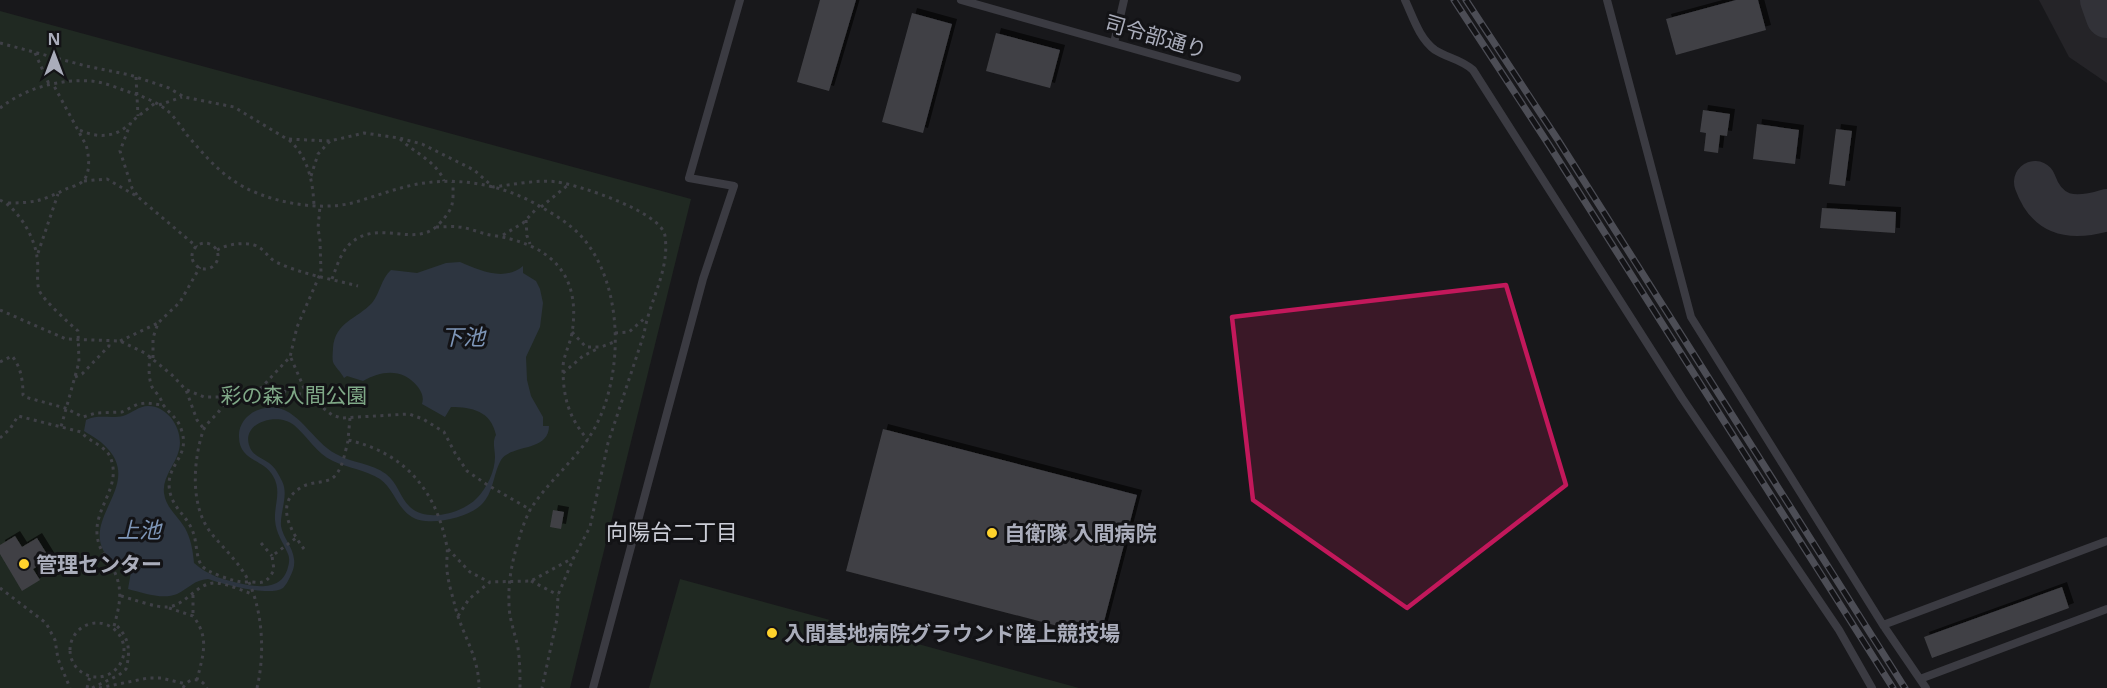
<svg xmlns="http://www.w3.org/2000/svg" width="2107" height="688" viewBox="0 0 2107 688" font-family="'Noto Sans','Noto Sans JP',sans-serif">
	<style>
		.built { fill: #252428 }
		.green { fill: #202922 }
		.water { fill: #2d3540 }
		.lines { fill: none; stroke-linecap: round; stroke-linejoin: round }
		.taxiway { stroke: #323238; stroke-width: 42 }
		.building { fill: #404045; filter: url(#shadow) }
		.path { stroke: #3f4047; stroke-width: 3; stroke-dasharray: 3 4.5; stroke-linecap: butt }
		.service { stroke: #3b3b42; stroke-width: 8 }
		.rail-casing { stroke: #4c4d55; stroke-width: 7 }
		.rail { stroke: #131316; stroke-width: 4.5; stroke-dasharray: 14; stroke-linecap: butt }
		.marked { fill: #c2185b; fill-opacity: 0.2; stroke: #c2185b; stroke-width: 4.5; stroke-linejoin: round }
		.poi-dot { fill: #ffd32c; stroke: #131316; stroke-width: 2 }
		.labels { text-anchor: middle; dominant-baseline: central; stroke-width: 6; stroke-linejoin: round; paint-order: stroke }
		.street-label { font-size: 21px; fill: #aaadbb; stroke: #131316 }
		.park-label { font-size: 21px; fill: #7fa887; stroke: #131316 }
		.poi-label { font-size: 21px; font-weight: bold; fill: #aaadbb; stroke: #131316; text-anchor: start }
		.water-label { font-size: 22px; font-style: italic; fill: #7e96b8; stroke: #131316 }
		.neighbourhood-label { font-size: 22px; fill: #cbcdd7; stroke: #131316 }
	</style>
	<defs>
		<filter id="shadow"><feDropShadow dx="5" dy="-5" stdDeviation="0" flood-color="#0009"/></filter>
	</defs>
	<rect width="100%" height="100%" fill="#18181b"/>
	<!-- built -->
	<path class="built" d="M 2039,0 L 2107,0 L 2107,83 L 2069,57 Z"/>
	<!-- green -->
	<path class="green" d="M 0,11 L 691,199 L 570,688 L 0,688 Z
		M 680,579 L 1079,688 L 649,688 Z"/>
	<!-- water -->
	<path class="water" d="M 460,262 C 479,270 504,282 523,266 L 523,273 L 536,281 L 540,289 L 543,303 L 540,327 L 526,357 L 527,380 L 531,396 L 543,417 L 543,426 L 549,426 C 549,452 511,444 501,460 C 493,474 494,493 481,505 C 468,518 428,527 412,517 C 397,508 394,489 380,479 C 366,470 348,468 333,461 C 316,453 308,437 294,425 C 278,412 242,422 249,445 C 252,456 261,457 269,463 C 275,467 279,475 282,481 C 289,495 280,511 281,526 C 283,538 293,547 294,559 C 295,566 293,571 290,577 C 288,581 286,585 283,588 C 269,597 222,584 208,579 C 194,580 189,588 177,594 C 163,600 143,593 128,589 L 131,572 L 129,566 L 122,562 L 112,561 C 109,558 105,554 103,550 C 86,515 141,484 107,448 C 101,441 92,436 84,431 L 86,420 C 99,414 110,419 123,416 C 132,413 139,406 148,406 C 169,406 184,431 179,450 C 176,464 162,477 164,493 C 166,508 177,515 185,528 C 191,539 193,551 194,563 C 209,576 224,580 243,584 C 261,588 283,589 288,567 C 289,563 290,559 288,554 C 283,542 276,534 275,520 C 274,505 282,491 273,476 C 264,459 239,461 239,437 C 238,425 247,414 258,410 C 294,396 309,440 336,454 C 352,463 371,463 386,474 C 398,483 400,498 410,507 C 427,523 463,513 477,498 C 487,488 495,471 495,457 C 495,449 492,442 496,435 C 491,411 472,407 451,407 L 445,417 L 422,404 C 424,397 422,393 418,387 C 403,368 382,370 363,381 L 347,376 L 344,378 C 341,372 335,367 333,362 C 332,358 333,351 333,348 C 335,322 357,319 372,303 C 380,293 381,279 391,270 L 417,273 L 446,263 Z"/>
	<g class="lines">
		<!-- taxiway -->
		<path class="taxiway" d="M 2101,0 L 2107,17
			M 2035,182 C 2048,218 2074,220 2107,210"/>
	</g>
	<!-- building -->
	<path class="building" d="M 820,0 L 856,0 L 829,91 L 797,82 Z
		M 1736,0 L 1758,0 L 1766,30 L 1676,55 L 1666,19 Z
		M 912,13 L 952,24 L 923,133 L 882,122 Z
		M 996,33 L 1060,50 L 1050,88 L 986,71 Z
		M 1703,110 L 1730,114 L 1727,136 L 1720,135 L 1718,153 L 1704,151 L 1706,133 L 1700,132 Z
		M 1757,124 L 1799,130 L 1795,164 L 1753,159 Z
		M 1836,129 L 1852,131 L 1845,186 L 1829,184 Z
		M 1822,208 L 1896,212 L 1895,233 L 1820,228 Z
		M 883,429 L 1137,495 L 1100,637 L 846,571 Z
		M 553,510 L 564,512 L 561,529 L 550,527 Z
		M 15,536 L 22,547 L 37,538 L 50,559 L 33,569 L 40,580 L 22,591 L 0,554 L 0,545 Z
		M 2062,587 L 2069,608 L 1932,658 L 1924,637 Z"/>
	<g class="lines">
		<!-- path -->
		<path class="path" d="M 0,43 L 86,66 L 130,75 L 169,88 L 184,97 L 234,107 L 287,139 L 330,141 L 364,133 L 399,138 L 422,144 L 474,170 L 493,187 C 510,185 540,179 557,182 C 579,185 662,212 665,236 C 670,271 649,301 644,334 L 608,443 L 590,527 L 574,557 L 558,595 L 557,619 L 542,688
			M 35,53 L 49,84
			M 136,77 L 138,116
			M 159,105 L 182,97
			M 0,108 C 26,88 58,79 91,81 C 104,82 117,88 129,92 C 144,97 158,102 170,113 C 176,119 182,128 187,135 C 201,151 214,167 231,179 C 261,201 316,212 352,203 C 374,197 396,188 418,184 C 458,177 499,184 534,203 C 550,212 568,222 581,236 C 626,285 625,385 588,439 C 571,464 546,484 530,510 C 525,520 521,531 518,542 C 512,562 508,582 509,604 C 509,619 515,633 518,648 C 520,662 520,674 520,688
			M 80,130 C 96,138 116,138 129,124
			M 400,139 C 415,153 437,162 444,181
			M 289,140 C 308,157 313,181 314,206
			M 311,176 L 318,154 L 330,141
			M 84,181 L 107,179 L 138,197 L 197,247
			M 137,195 L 132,188 L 120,151 L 131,122 L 155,103
			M 0,200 C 18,208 35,238 37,257 C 39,268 36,280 39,290 C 43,300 69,323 78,331 L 79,362 L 61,427
			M 8,203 C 34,203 42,201 66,189 C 71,187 79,185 83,181 C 91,173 89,155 86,145 L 53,84
			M 541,207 L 568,185
			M 526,220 L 527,236 L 530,244
			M 436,227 C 444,227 452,226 459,227 C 470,228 480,233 490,235 C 547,243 582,271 572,333 C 570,345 563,356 563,368 C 563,398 569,418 588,440
			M 503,235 L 523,223 L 539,206
			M192 256a13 13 0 1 1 26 0a13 13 0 1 1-26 0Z
			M 217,250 C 228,244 242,242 254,245 C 264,248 267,257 276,262 C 301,274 331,279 358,286
			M 38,253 L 58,194
			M 332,279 C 337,266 341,251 352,242 C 381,219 416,249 439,224 C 455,207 453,203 453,182
			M 0,310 L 66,339 L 120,341 L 145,353 L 172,375 L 186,390 L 197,420 L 204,429
			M 572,332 L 586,347 L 601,347 L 614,342
			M 615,333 L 629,332 L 645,318
			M 120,341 L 158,323
			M 150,356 C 149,366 148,377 152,387 C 154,391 158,394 160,398 C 164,405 159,400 164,406 C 171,415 179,419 182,432 C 189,455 170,463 169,483 C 169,508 188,514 194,535 C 197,545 196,558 202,566 C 208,573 235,582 244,582 C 260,581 264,588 274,570 L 272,556 L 296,538
			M 153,358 L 153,338 L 158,323 L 180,302 L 200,267
			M 291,358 L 307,395
			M 0,362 L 12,356 C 21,367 23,381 23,395 L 25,397 L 65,408 L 83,417 L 96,413 L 122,412 L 138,404 L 147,403 L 162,405
			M 563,373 L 583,356 L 599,348
			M 75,377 L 82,374 L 109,346 L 109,341
			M 261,388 L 307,395 L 332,415 L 341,418 L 409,414 L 423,419 L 444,432 L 455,453 L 467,471 L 486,484 L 531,510
			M 187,390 L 204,397 L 226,397
			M 350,418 L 348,440 C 405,453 436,490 447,547 C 448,554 446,562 447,570 C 448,583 453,597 456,610 C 464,638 479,657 479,688
			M 0,438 L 10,429 L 18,416 L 81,432 C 89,442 107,446 111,459 C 121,487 95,507 97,534 C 98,548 105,556 112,567 C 125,590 119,607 113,630
			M 261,543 L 272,556
			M 304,549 C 290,530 273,501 304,486 C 312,482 323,483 331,479 C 342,473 345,452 348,441
			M 448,549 L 470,572 L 489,582
			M 531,581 L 558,595
			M 0,588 L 46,623 L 55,640 L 58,659 L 70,688
			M 193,595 L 193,616
			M 121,596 C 132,599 157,608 167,607 C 186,606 197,582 216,583 C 228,584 241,590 252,594
			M 169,608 L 193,616 C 210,638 203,655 197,680
			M 458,616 L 469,599 L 490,582 L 531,581 L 573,558
			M70 650a27 27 0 1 1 54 0a27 27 0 1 1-54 0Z
			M 87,688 L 90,676
			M 92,688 L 119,675 L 126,669 C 131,650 129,637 115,624
			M 99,688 L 148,678 L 161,678 L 186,684
			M 183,688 C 189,677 201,677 207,688
			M 257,688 C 265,654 263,612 248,580 C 239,562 223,548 211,533 C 190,506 193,462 203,431 C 206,423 215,417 220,410 C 223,406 224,401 226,397 L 261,388 L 290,357 L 297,327 L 321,272 L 320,241 L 318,228 L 320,206"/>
		<!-- service -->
		<path class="service" d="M 961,0 L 1237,78
			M 1405,0 C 1413,17 1419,38 1435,50 C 1447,58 1461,59 1473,70 L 1682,398 L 1839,630 L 1872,688
			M 1607,0 L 1691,317 L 1883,625 L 1926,688
			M 1114,43 L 1124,0
			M 1883,625 L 2107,541
			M 1920,679 L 2107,609
			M 593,688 L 703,279 L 734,186 L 689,178 L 740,0"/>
		<!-- rail casing -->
		<g class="rail-casing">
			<path id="rail" d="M 1454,0 L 1549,145 L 1893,688
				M 1466,0 L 1558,140 L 1905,688"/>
		</g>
		<!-- rail -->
		<use href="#rail" class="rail"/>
	</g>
	<!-- marked area -->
	<path class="marked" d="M 1506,285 L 1566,485 L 1407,608 L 1253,500 L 1232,317 Z"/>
	<!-- markers -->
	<g class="poi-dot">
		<circle cx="992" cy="533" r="6"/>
		<circle cx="24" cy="564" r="6"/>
		<circle cx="772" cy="633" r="6"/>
	</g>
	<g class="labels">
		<!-- street labels -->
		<g class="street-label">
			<text transform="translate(1156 36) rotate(16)">司令部通り</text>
		</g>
		<!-- park labels -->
		<g class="park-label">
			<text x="294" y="395">彩の森入間公園</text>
		</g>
		<!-- poi labels -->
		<g class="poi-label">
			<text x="1004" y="533">自衛隊 入間病院</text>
			<text x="36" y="564">管理センター</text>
			<text x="784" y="633">入間基地病院グラウンド陸上競技場</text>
		</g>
		<!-- water labels -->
		<g class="water-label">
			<text x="463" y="336">下池</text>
			<text x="139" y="529">上池</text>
		</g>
		<!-- neighbourhood labels -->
		<g class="neighbourhood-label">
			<text x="672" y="531">向陽台二丁目</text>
		</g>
	</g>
	<!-- north arrow -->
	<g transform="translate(54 54)" stroke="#131316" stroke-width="4.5" paint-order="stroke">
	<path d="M0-4.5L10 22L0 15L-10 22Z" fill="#aaadbb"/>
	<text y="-9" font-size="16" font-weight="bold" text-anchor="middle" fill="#aaadbb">N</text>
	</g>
</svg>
